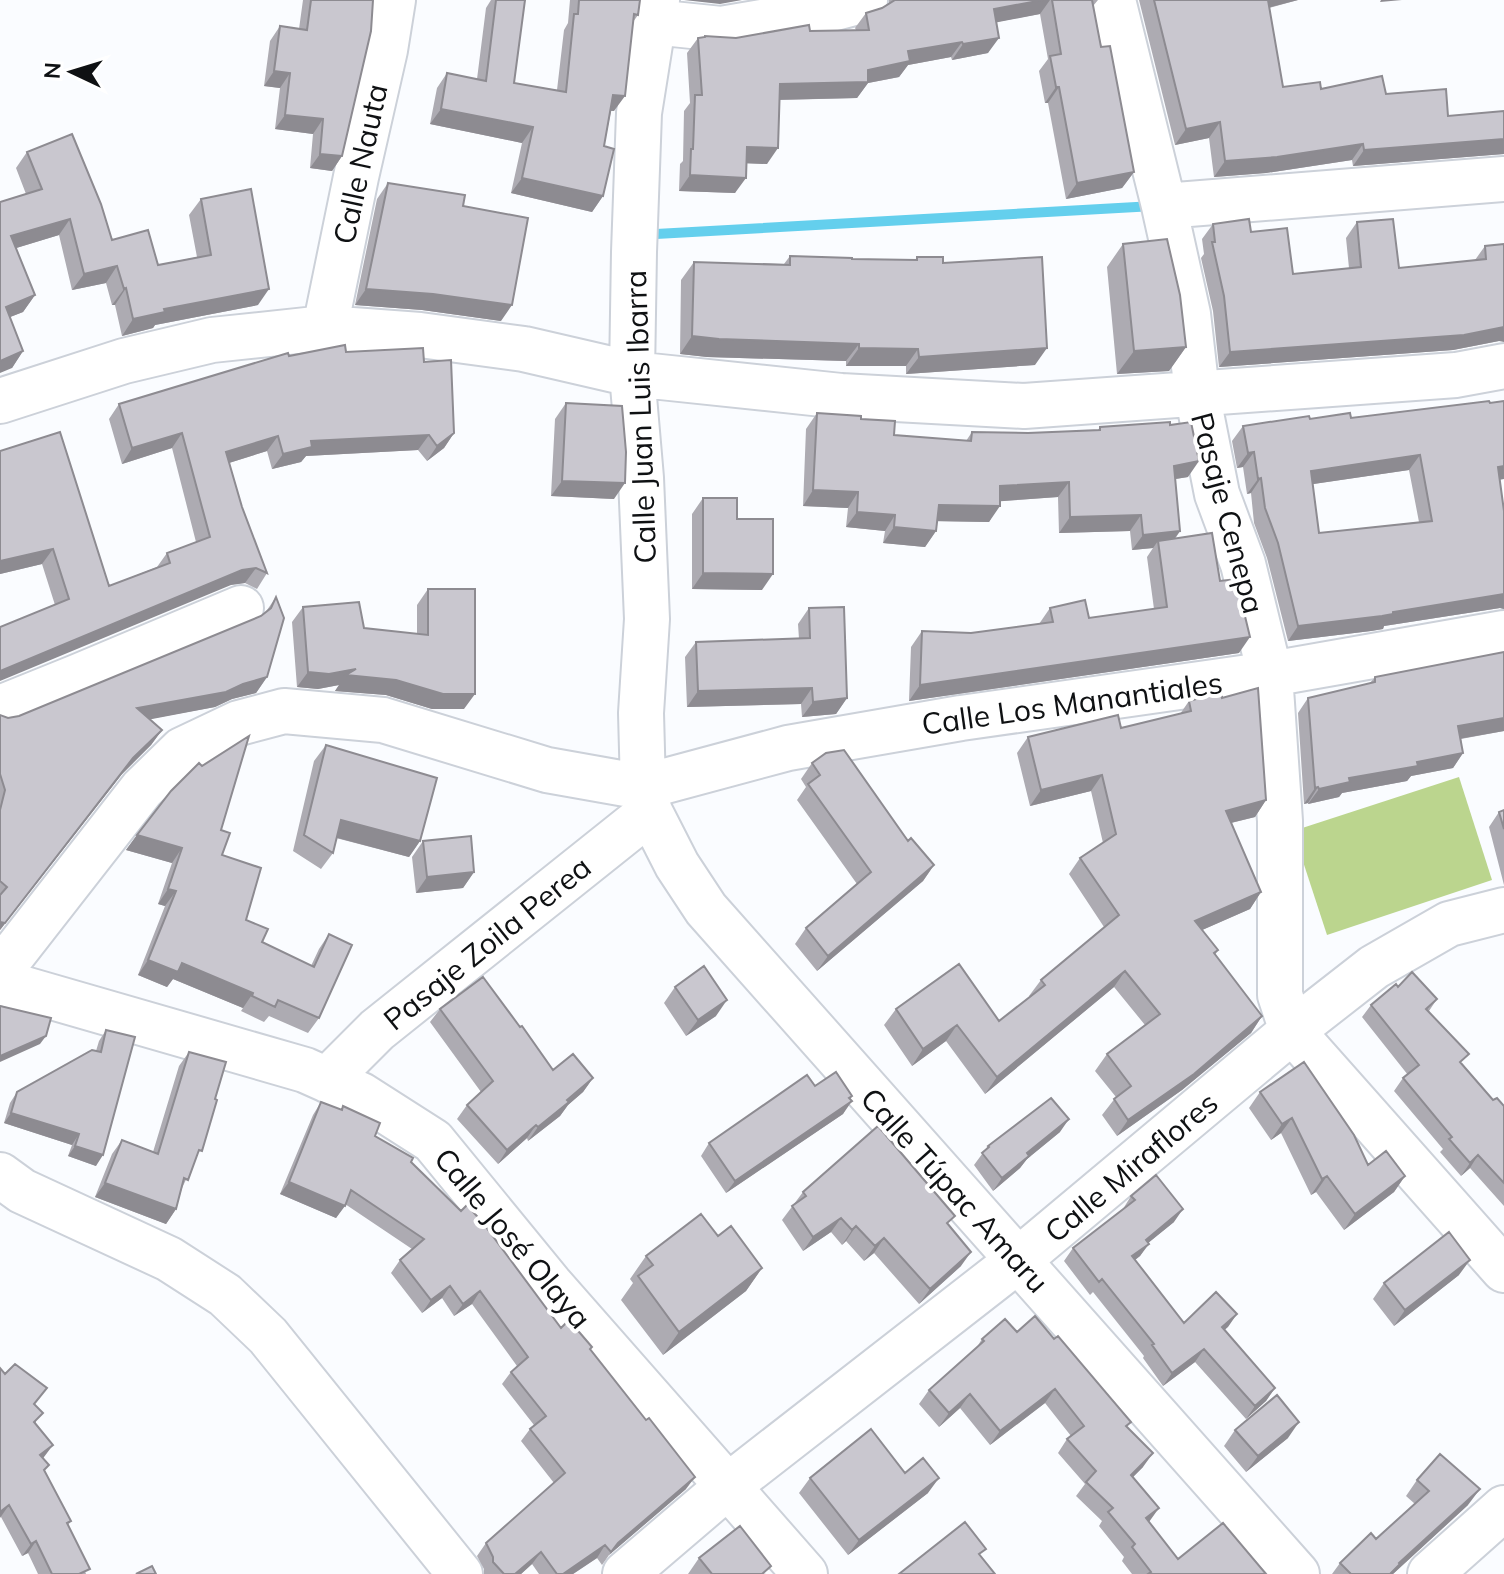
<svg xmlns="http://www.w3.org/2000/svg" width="1504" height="1574" viewBox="0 0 1504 1574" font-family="Mulish,sans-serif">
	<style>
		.green { fill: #bbd58e }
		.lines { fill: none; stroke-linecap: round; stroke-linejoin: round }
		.stream { stroke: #64cfed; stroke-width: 10 }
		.minor-casing { stroke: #ccd1d9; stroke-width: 48 }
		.minor { stroke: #fff; stroke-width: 44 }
		.wall { fill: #adabb2; fill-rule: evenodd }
		.shaded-wall { fill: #8d8b91 }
		.building { fill: #c9c7cf; stroke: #8d8b91; stroke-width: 2; fill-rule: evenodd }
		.labels { text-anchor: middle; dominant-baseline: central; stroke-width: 8; stroke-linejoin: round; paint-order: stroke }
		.street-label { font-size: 30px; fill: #0f1113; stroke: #fff }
	</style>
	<rect width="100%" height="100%" fill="#fafcff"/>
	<!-- green -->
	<path class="green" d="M 1459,777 L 1492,880 L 1327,935 L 1293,831 Z"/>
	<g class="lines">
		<!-- stream -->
		<path class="stream" d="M 656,234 L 1154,206"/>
		<!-- minor casing -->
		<g class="minor-casing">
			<path id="minor" d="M 657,0 L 639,113 L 634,252 L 632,374 L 641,478 L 647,619 L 641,713 L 643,787 L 650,812 L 677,865 L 706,909 L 1297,1574
				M 1113,0 L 1164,206 L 1188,314 L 1197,393 L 1217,494 L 1243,564 L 1270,674 L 1280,821 L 1280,995 L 1292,1031 L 1504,1270
				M 653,22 L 721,29 L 820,12 L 865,0
				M 1164,206 L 1504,179
				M 325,328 L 356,177 L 385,50 L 393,0
				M 0,401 L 124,361 L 212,340 L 325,328 L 420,335 L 524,349 L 632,374 L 841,396 L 1024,406 L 1456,375 L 1504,366
				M 0,708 L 77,677 L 241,608
				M 0,971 L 142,789 L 182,750 L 239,723 L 284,711 L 383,720 L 547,770 L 643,787 L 788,748 L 961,718 L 1270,674 L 1504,633
				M 0,982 L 305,1070 L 361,1095 L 433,1141 L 550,1284 L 805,1574
				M 327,1080 L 377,1030 L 650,812
				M 0,1175 L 22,1191 L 169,1259 L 225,1295 L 268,1336 L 460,1574
				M 625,1574 L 728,1486 L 1017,1261 L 1292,1031 L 1374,967 L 1449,924 L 1504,910
				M 1430,1574 L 1504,1508"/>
		</g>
		<!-- minor -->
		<use href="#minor" class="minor"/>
	</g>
	<!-- wall -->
	<path class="wall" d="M 303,0 L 373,0 L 342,156 L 332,171 L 310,168 L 313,134 L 275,129 L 280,88 L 264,86 L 270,41 L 280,26 L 299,29 Z
		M 491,0 L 525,0 L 514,83 L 557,90 L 564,30 L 568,23 L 570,0 L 640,0 L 638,15 L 633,22 L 614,111 L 611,111 L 604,146 L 603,196 L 592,212 L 511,193 L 522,143 L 430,124 L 437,88 L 447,73 L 477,79 L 486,8 Z
		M 889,0 L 1098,0 L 1093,6 L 1101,47 L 1134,172 L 1122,188 L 1066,199 L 1048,103 L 1045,103 L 1039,71 L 1048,59 L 1040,14 L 996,22 L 988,53 L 952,60 L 951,57 L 908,65 L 899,77 L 868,83 L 857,98 L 780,100 L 767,164 L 747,163 L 735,193 L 679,191 L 680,164 L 683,161 L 684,111 L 690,103 L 687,53 L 698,38 L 704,37 L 705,36 L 736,38 L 810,31 L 856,30 L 855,28 L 866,13 L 882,8 L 889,4 Z
		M 1139,0 L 1298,0 L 1269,8 L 1283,87 L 1386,94 L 1448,116 L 1504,111 L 1504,154 L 1353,166 L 1352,160 L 1266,173 L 1214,177 L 1209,138 L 1175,145 Z
		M 27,152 L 112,240 L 158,265 L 197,257 L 189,215 L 201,199 L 258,305 L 155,325 L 153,328 L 122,336 L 115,305 L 112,305 L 106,283 L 72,290 L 59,235 L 16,248 L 35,295 L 23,312 L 10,317 L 23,351 L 12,368 L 0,202 L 26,194 L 16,168 Z
		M 388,183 L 463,206 L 501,321 L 422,310 L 355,305 L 377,199 Z
		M 1357,222 L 1399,268 L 1475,260 L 1485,246 L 1499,341 L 1453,350 L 1219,367 L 1213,311 L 1201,258 L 1204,254 L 1202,239 L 1213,224 L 1251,232 L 1293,274 L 1349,268 L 1346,238 Z
		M 1123,244 L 1186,347 L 1169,371 L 1117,374 L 1107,267 Z
		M 790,256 L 852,259 L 915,260 L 917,257 L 943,263 L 1035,365 L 906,374 L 906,366 L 846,366 L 846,361 L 707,357 L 680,354 L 681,280 L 694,262 L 784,264 Z
		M 346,352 L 424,362 L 454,433 L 444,448 L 427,461 L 418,450 L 306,456 L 301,462 L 272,469 L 267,451 L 229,463 L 242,507 L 267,573 L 257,589 L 245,583 L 55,605 L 42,564 L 0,574 L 0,451 L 109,586 L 157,567 L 167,553 L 196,542 L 172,448 L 122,464 L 109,419 L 119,404 L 289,356 Z
		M 566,403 L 614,499 L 551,496 L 555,419 Z
		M 817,413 L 861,419 L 894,435 L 966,441 L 972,432 L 1028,433 L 1098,430 L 1100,427 L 1170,425 L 1188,477 L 1175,479 L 1180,531 L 1175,539 L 1220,581 L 1239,653 L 909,701 L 911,647 L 922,631 L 971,633 L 1039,624 L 1050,608 L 1089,618 L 1154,609 L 1147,557 L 1153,548 L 1132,550 L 1130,531 L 1059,533 L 1058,497 L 1000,501 L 989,522 L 937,521 L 936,531 L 925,547 L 883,543 L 885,531 L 846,527 L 848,508 L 803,506 L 806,429 Z
		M 1351,418 L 1500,480 L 1504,511 L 1504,609 L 1500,608 L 1384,626 L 1383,629 L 1371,631 L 1288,641 L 1267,558 L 1254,523 L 1251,493 L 1247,494 L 1243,467 L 1237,468 L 1232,441 L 1243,426 L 1310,419 ZM 1409,470 L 1419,522 L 1319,533 L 1313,484 Z
		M 703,498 L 737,519 L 762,590 L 692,589 L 692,514 Z
		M 428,589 L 464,709 L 432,709 L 386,695 L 335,691 L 339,685 L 318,689 L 297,687 L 292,622 L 303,607 L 364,628 L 417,634 L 417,605 Z
		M 276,597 L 267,677 L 256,693 L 232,699 L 215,707 L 149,719 L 162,730 L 151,745 L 122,774 L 0,930 L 0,715 L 8,718 L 19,716 L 261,616 L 265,613 Z
		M 809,608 L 847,698 L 836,714 L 802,717 L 801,704 L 687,707 L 685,657 L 696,642 L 799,639 L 798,624 Z
		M 1375,677 L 1504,731 L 1461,739 L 1463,753 L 1453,768 L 1411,776 L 1407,781 L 1342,793 L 1339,797 L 1308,804 L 1308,803 L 1304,804 L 1298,713 L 1308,698 L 1370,683 Z
		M 1222,698 L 1266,800 L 1255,817 L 1231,823 L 1261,892 L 1250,909 L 1202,930 L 1218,950 L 1215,955 L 1262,1016 L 1251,1033 L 1182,1090 L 1117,1136 L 1102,1115 L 1116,1097 L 1095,1071 L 1107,1054 L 1145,1025 L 1114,987 L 985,1094 L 946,1041 L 912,1066 L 884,1025 L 896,1009 L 999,1021 L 1030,997 L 1029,996 L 1041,980 L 1104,927 L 1069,874 L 1080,858 L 1103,843 L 1091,791 L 1030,806 L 1017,753 L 1028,737 L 1121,728 L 1180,714 L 1189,701 Z
		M 326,745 L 420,841 L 409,857 L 336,838 L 333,853 L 321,869 L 293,851 L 314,761 Z
		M 812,763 L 908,841 L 934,865 L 923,881 L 817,971 L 795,944 L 806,928 L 857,884 L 797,800 L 806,787 L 801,779 Z
		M 1504,810 L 1504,885 L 1489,827 L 1499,812 Z
		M 221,830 L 222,855 L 246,920 L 262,942 L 311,966 L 319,949 L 329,934 L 319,1018 L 308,1033 L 269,1016 L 264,1022 L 241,1011 L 243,1008 L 173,979 L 167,987 L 138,975 L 165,906 L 158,904 L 172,863 L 126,850 L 137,835 Z
		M 423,841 L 474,872 L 463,888 L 416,893 L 412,857 Z
		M 675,987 L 716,1016 L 686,1036 L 664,1003 Z
		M 1437,999 L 1429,1011 L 1462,1064 L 1493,1100 L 1504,1106 L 1504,1206 L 1470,1168 L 1461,1176 L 1440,1152 L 1443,1149 L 1394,1091 L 1403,1078 L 1408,1075 L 1362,1017 L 1371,1005 Z
		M 440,1009 L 553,1070 L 593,1078 L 583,1092 L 568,1105 L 560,1116 L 528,1141 L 527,1138 L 498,1164 L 457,1119 L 467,1105 L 481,1092 L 430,1022 Z
		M 106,1030 L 96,1166 L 68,1156 L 72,1145 L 4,1123 L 10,1103 L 17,1092 L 96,1051 L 99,1041 Z
		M 189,1052 L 195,1161 L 182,1188 L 176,1209 L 166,1224 L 95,1197 L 112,1154 L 122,1140 L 153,1152 L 179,1066 Z
		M 815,1086 L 852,1096 L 843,1114 L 726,1193 L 701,1156 L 709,1143 Z
		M 1260,1092 L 1368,1165 L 1405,1176 L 1394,1192 L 1344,1230 L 1316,1192 L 1311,1195 L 1281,1133 L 1271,1140 L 1249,1108 Z
		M 321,1102 L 341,1110 L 343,1106 L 375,1136 L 411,1162 L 561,1328 L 590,1349 L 686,1489 L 609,1555 L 602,1565 L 597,1558 L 573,1574 L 539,1574 L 532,1564 L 521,1574 L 484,1574 L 484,1569 L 477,1556 L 486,1543 L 554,1483 L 521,1441 L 530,1429 L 534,1425 L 502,1384 L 511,1372 L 517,1366 L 472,1304 L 454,1316 L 442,1298 L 422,1313 L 391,1273 L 400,1260 L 412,1249 L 345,1204 L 336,1218 L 280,1194 L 313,1115 Z
		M 1060,1132 L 1027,1159 L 1020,1168 L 993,1191 L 974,1165 L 988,1146 Z
		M 803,1192 L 949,1225 L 961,1266 L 919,1304 L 874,1253 L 864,1261 L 846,1241 L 842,1245 L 831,1232 L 803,1251 L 782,1220 Z
		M 1131,1196 L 1174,1222 L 1148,1243 L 1140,1256 L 1135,1260 L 1184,1323 L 1237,1314 L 1224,1330 L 1275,1388 L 1266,1401 L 1246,1419 L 1195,1362 L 1163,1386 L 1143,1358 L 1144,1356 L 1093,1292 L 1090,1295 L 1064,1261 L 1073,1248 L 1123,1209 Z
		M 718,1236 L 762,1268 L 746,1291 L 663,1355 L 621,1300 L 633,1283 L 630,1279 L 646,1256 Z
		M 1459,1275 L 1394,1326 L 1373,1299 L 1384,1283 Z
		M 1017,1332 L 1054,1339 L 1131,1422 L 1127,1427 L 1143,1467 L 1133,1477 L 1149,1522 L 1178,1559 L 1266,1574 L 1132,1574 L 1122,1561 L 1124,1557 L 1099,1526 L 1102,1521 L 1076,1496 L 1085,1484 L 1058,1453 L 1067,1439 L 1071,1436 L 1045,1403 L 990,1445 L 960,1408 L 939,1427 L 919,1404 L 929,1390 L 977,1347 L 982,1339 Z
		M 5,1374 L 35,1405 L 36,1424 L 44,1457 L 43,1458 L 45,1472 L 71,1521 L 68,1525 L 86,1574 L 38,1574 L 28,1553 L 22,1556 L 1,1517 Z
		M 1235,1430 L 1288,1438 L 1246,1472 L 1224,1446 Z
		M 810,1478 L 928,1493 L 848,1555 L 799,1493 Z
		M 1417,1480 L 1468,1505 L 1393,1574 L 1332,1574 L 1340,1563 L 1376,1539 L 1415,1504 L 1406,1496 Z
		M 699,1558 L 766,1574 L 688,1574 Z"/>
	<!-- shaded-wall -->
	<path class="shaded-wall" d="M 684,0 L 742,0 L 720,4 Z
		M 1043,0 L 1050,0 L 1040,14 L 983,25 L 994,9 Z
		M 1266,0 L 1298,0 L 1259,10 Z
		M 1381,0 L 1402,0 L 1380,2 Z
		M 999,38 L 988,53 L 952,60 L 963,44 Z
		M 962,42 L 951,57 L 908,65 L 899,77 L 868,83 L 857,98 L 769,100 L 780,84 L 868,70 L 908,51 Z
		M 274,71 L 290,73 L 280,88 L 264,86 Z
		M 1056,87 L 1059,87 L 1048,103 L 1045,103 Z
		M 613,95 L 625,96 L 614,111 L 603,110 Z
		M 441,109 L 533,127 L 522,143 L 430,124 Z
		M 285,115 L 323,119 L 313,134 L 275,129 Z
		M 1220,122 L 1209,138 L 1175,145 L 1186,129 Z
		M 1504,139 L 1504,154 L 1353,166 L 1364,150 Z
		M 1363,144 L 1352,160 L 1266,173 L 1214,177 L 1225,161 Z
		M 747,147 L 778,148 L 767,164 L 736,163 Z
		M 320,154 L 342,156 L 332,171 L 310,168 Z
		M 1134,172 L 1122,188 L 1066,199 L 1077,183 Z
		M 690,175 L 746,178 L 735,193 L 679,191 Z
		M 522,178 L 603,196 L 592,212 L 511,193 Z
		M 70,219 L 59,235 L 0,253 L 11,236 Z
		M 117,266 L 106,283 L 72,290 L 84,274 Z
		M 126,288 L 115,305 L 112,305 L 124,289 Z
		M 269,289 L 258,305 L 155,325 L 153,328 L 122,336 L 133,319 L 164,309 Z
		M 366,289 L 433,294 L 512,305 L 501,321 L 422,310 L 355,305 Z
		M 35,295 L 23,312 L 0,321 L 6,307 Z
		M 1504,327 L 1504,342 L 1499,341 L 1453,350 L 1219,367 L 1230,352 Z
		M 692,336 L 859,344 L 846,361 L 707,357 L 680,354 Z
		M 1186,347 L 1169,371 L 1117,374 L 1134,351 Z
		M 859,348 L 918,349 L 906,366 L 846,366 Z
		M 1047,348 L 1035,365 L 906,374 L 919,357 Z
		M 23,351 L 12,368 L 0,373 L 0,361 Z
		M 182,433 L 172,448 L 122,464 L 132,448 Z
		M 454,433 L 444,448 L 427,461 L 437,446 Z
		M 429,435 L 418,450 L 306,456 L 301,462 L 272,469 L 283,454 L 311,441 Z
		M 278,436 L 267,451 L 216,467 L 226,452 Z
		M 1254,452 L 1243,467 L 1237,468 L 1248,453 Z
		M 1420,455 L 1409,470 L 1300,486 L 1311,471 Z
		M 1199,461 L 1188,477 L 1163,481 L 1174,466 Z
		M 1504,466 L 1504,479 L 1488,482 L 1498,467 Z
		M 1261,478 L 1251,493 L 1247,494 L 1258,479 Z
		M 562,481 L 625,483 L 614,499 L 551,496 Z
		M 1069,482 L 1058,497 L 990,502 L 1000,486 Z
		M 813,490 L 858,492 L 848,508 L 803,506 Z
		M 939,505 L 1000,506 L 989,522 L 928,521 Z
		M 857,512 L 895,515 L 885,531 L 846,527 Z
		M 1141,515 L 1130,531 L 1059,533 L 1070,517 Z
		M 894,527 L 936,531 L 925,547 L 883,543 Z
		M 1180,531 L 1169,546 L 1158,541 L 1153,548 L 1132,550 L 1143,535 Z
		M 53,549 L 42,564 L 0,574 L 0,561 Z
		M 256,568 L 245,583 L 231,585 L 0,681 L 0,671 L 242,570 Z
		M 703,573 L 773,574 L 762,590 L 692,589 Z
		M 1504,594 L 1504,609 L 1500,608 L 1384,626 L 1383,629 L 1371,631 L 1288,641 L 1298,626 Z
		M 1250,637 L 1239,653 L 909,701 L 920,685 Z
		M 356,669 L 396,680 L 475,694 L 464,709 L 432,709 L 386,695 L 335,691 L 339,685 L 318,689 L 297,687 L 308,672 Z
		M 267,677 L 256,693 L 232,699 L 215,707 L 126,724 L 137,708 Z
		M 812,688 L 801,704 L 687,707 L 698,691 Z
		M 847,698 L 836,714 L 802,717 L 813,702 Z
		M 1504,718 L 1504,731 L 1447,741 L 1458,726 Z
		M 162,730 L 151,745 L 122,774 L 0,930 L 0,922 L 133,758 Z
		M 1463,753 L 1453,768 L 1411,776 L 1407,781 L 1342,793 L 1339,797 L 1308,804 L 1319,789 L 1349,778 L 1417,762 Z
		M 1102,775 L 1091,791 L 1030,806 L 1041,790 Z
		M 1318,787 L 1308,803 L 1304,804 L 1315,788 Z
		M 1266,800 L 1255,817 L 1214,827 L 1226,811 Z
		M 341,820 L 420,841 L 409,857 L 330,836 Z
		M 137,835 L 182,848 L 172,863 L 126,850 Z
		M 934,865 L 923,881 L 817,971 L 828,956 Z
		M 474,872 L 463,888 L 416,893 L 427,877 Z
		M 168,889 L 176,891 L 165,906 L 158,904 Z
		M 1261,892 L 1250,909 L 1184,938 L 1195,921 Z
		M 148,960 L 182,963 L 253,993 L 243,1008 L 173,979 L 167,987 L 138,975 Z
		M 1125,971 L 1114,987 L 985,1094 L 997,1077 Z
		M 727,1000 L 716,1016 L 686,1036 L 698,1020 Z
		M 1262,1016 L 1251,1033 L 1182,1090 L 1117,1136 L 1128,1120 Z
		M 957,1025 L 946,1041 L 912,1066 L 923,1049 Z
		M 46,1036 L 40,1044 L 0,1062 L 0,1056 Z
		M 593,1078 L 583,1092 L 568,1105 L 560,1116 L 528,1141 L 538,1127 Z
		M 852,1096 L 845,1106 L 852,1101 L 843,1114 L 726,1193 L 735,1181 Z
		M 11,1113 L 79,1134 L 72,1145 L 4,1123 Z
		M 1292,1118 L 1281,1133 L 1271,1140 L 1282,1124 Z
		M 1069,1119 L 1060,1132 L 1027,1159 L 1020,1168 L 993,1191 L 1002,1178 L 1027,1153 Z
		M 536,1125 L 527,1138 L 498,1164 L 507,1150 Z
		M 75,1146 L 103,1155 L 96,1166 L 68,1156 Z
		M 1478,1155 L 1470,1168 L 1461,1176 L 1470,1163 Z
		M 1327,1176 L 1316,1192 L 1311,1195 L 1322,1179 Z
		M 1405,1176 L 1394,1192 L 1344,1230 L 1355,1214 Z
		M 289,1182 L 345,1206 L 336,1218 L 280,1194 Z
		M 105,1183 L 176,1209 L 166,1224 L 95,1197 Z
		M 1183,1209 L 1174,1222 L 1137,1252 L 1149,1244 L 1140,1256 L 1123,1269 L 1146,1240 Z
		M 841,1218 L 831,1232 L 803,1251 L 813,1237 Z
		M 856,1226 L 846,1241 L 842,1245 L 852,1230 Z
		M 884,1238 L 874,1253 L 864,1261 L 875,1246 Z
		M 971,1252 L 961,1266 L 919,1304 L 930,1289 Z
		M 1470,1260 L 1459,1275 L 1394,1326 L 1405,1310 Z
		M 762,1268 L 746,1291 L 663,1355 L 679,1332 Z
		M 450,1286 L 442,1298 L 422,1313 L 431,1300 Z
		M 480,1291 L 472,1304 L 454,1316 L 463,1304 Z
		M 1237,1314 L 1228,1327 L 1213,1340 L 1222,1327 Z
		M 1204,1349 L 1195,1362 L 1163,1386 L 1172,1373 Z
		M 1275,1388 L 1266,1401 L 1246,1419 L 1255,1406 Z
		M 1055,1389 L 1045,1403 L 990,1445 L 1000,1431 Z
		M 970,1394 L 960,1408 L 939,1427 L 949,1413 Z
		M 1299,1422 L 1288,1438 L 1246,1472 L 1258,1456 Z
		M 53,1445 L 44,1457 L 32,1467 L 40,1455 Z
		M 1153,1453 L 1143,1467 L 1121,1489 L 1131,1475 Z
		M 695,1477 L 686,1489 L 609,1555 L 618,1543 Z
		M 939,1478 L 928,1493 L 848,1555 L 859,1540 Z
		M 1480,1489 L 1468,1505 L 1393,1574 L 1390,1574 L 1399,1563 Z
		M 9,1505 L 0,1518 L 0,1512 Z
		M 1159,1508 L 1149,1522 L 1146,1518 Z
		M 36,1541 L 28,1553 L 22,1556 L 31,1544 Z
		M 605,1545 L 597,1558 L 573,1574 L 563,1574 Z
		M 541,1552 L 532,1564 L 521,1574 L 515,1574 Z"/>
	<!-- building -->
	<path class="building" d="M 311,0 L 373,0 L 371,31 L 342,156 L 320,154 L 323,119 L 285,115 L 290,73 L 274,71 L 280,26 L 307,30 Z
		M 496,0 L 525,0 L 514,83 L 566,92 L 574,14 L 578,14 L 579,0 L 640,0 L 638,15 L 634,14 L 625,96 L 613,95 L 604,146 L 614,149 L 603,196 L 522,178 L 533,127 L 441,109 L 447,73 L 486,81 Z
		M 895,0 L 1043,0 L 994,9 L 999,38 L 963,44 L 962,42 L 908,51 L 910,61 L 868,70 L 868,82 L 780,84 L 778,148 L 747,147 L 746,178 L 690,175 L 691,149 L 693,149 L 695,95 L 702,95 L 698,38 L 705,37 L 705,36 L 736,38 L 809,25 L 810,31 L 869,30 L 866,13 L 882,8 Z
		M 1052,0 L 1092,0 L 1101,47 L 1110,46 L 1134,172 L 1077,183 L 1059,87 L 1056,87 L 1050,56 L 1061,54 Z
		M 1154,0 L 1268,0 L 1283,87 L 1320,82 L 1321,89 L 1382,76 L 1386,94 L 1446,89 L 1448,116 L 1504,111 L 1504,139 L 1364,150 L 1363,144 L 1277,157 L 1225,161 L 1220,122 L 1186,129 Z
		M 72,134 L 101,204 L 112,240 L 148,230 L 158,265 L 211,255 L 201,199 L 251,189 L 269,289 L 164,309 L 165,312 L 133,319 L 126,288 L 124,289 L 117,266 L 84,274 L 70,219 L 11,236 L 35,295 L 6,307 L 23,351 L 0,361 L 0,202 L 42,189 L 27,152 Z
		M 388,183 L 465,195 L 463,206 L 528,218 L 512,305 L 433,294 L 366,289 Z
		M 1249,219 L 1251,232 L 1287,228 L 1293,274 L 1361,267 L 1357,222 L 1393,219 L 1399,268 L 1486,259 L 1485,246 L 1504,244 L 1504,327 L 1464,335 L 1230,352 L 1224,296 L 1212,242 L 1215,242 L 1213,224 Z
		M 1167,239 L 1180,295 L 1186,347 L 1134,351 L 1123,244 Z
		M 790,256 L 852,258 L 852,259 L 917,260 L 917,257 L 943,257 L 943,263 L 1042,257 L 1047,348 L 919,357 L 918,349 L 859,348 L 859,344 L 719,339 L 692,336 L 694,262 L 790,265 Z
		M 345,345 L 346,352 L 423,348 L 424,362 L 451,360 L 454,433 L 437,446 L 429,435 L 311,441 L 312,447 L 283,454 L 278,436 L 226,452 L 242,507 L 267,573 L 256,568 L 242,570 L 0,671 L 0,627 L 69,599 L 53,549 L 0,561 L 0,451 L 60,432 L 109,586 L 170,563 L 167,553 L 210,537 L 182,433 L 132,448 L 119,404 L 288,353 L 289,356 Z
		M 1489,401 L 1490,403 L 1504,401 L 1504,466 L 1498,467 L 1504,511 L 1504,594 L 1393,612 L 1393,614 L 1382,616 L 1298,626 L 1278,543 L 1265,508 L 1261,478 L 1258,479 L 1254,452 L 1248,453 L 1243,426 L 1309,416 L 1310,419 L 1350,413 L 1351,418 ZM 1420,455 L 1432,521 L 1319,533 L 1311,471 Z
		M 566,403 L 622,406 L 626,452 L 625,483 L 562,481 Z
		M 817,413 L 861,416 L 861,419 L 895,421 L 894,435 L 971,441 L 972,432 L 1028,433 L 1100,430 L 1100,427 L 1170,422 L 1170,425 L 1191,422 L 1199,461 L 1174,466 L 1180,531 L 1143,535 L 1141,515 L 1070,517 L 1069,482 L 1000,486 L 1000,506 L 939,505 L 936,531 L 894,527 L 895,515 L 857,512 L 858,492 L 813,490 Z
		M 703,498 L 737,498 L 737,519 L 773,519 L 773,574 L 703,573 Z
		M 1212,533 L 1220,581 L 1236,579 L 1250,637 L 920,685 L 922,631 L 971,633 L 1053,622 L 1050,608 L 1085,600 L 1089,618 L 1167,607 L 1158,541 Z
		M 428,589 L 475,589 L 475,694 L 443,694 L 396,680 L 346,675 L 356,669 L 329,674 L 308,672 L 303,607 L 359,602 L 364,628 L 428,635 Z
		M 276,597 L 284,618 L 267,677 L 243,684 L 226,692 L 137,708 L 162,730 L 133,758 L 5,923 L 0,922 L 0,895 L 7,887 L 0,881 L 0,810 L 5,790 L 0,774 L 0,715 L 8,718 L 19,716 L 261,616 L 271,608 Z
		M 844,607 L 847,698 L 813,702 L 812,688 L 698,691 L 696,642 L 810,638 L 809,608 Z
		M 1504,652 L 1504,718 L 1458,726 L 1463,753 L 1417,762 L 1418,766 L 1349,778 L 1350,782 L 1319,789 L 1318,787 L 1315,788 L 1308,698 L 1375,682 L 1375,677 Z
		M 1258,688 L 1266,800 L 1226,811 L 1261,892 L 1195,921 L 1218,950 L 1214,953 L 1262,1016 L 1194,1074 L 1128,1120 L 1114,1099 L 1131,1086 L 1107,1054 L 1160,1014 L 1125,971 L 997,1077 L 957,1025 L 923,1049 L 896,1009 L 959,964 L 999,1021 L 1045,985 L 1041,980 L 1119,915 L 1080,858 L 1116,834 L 1102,775 L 1041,790 L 1028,737 L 1118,715 L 1121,728 L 1191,711 L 1189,701 L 1221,692 L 1222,698 Z
		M 249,736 L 221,830 L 230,833 L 222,855 L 261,868 L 246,920 L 268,929 L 262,942 L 314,967 L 329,934 L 352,945 L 319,1018 L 278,1000 L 275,1007 L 252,996 L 253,993 L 182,963 L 178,972 L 148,960 L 176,891 L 168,889 L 182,848 L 137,835 L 171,791 L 199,763 L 202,766 Z
		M 326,745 L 437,778 L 420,841 L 341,820 L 333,853 L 304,835 Z
		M 844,750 L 908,841 L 911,838 L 934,865 L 828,956 L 806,928 L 871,872 L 808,784 L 820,775 L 812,763 L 826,753 Z
		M 1504,810 L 1504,829 L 1499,812 Z
		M 471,836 L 474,872 L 427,877 L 423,841 Z
		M 704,966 L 727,1000 L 698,1020 L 675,987 Z
		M 1412,972 L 1437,999 L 1426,1009 L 1469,1054 L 1460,1062 L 1493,1100 L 1497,1098 L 1504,1106 L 1504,1183 L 1478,1155 L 1470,1163 L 1449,1139 L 1452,1137 L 1403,1078 L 1419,1065 L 1371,1005 L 1396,984 L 1398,987 Z
		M 483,977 L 520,1027 L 522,1026 L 553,1070 L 573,1054 L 593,1078 L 567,1100 L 569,1102 L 538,1127 L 536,1125 L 507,1150 L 467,1105 L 493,1081 L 440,1009 Z
		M 0,1006 L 51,1018 L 46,1036 L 0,1056 Z
		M 106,1030 L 135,1037 L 103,1155 L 75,1146 L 79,1134 L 11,1113 L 17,1092 L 92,1050 L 101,1052 Z
		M 189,1052 L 226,1062 L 215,1099 L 217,1100 L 202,1151 L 199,1150 L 188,1180 L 184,1178 L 176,1209 L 105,1183 L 122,1140 L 158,1154 Z
		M 1304,1062 L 1354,1135 L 1368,1165 L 1386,1151 L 1405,1176 L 1355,1214 L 1327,1176 L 1322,1179 L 1292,1118 L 1282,1124 L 1260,1092 Z
		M 836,1072 L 852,1096 L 849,1098 L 852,1101 L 735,1181 L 709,1143 L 807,1075 L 815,1086 Z
		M 1051,1098 L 1069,1119 L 1027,1153 L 1029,1156 L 1002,1178 L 982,1153 L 989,1147 L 988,1146 Z
		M 321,1102 L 342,1110 L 343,1106 L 380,1123 L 375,1136 L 413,1158 L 411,1162 L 461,1211 L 467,1205 L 483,1223 L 561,1328 L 568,1321 L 580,1333 L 592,1347 L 590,1349 L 646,1420 L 649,1418 L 695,1477 L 618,1543 L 611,1552 L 605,1545 L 563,1574 L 557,1574 L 541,1552 L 515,1574 L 504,1574 L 493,1562 L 493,1557 L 486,1543 L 565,1473 L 530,1429 L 546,1416 L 511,1372 L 528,1357 L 480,1291 L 463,1304 L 450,1286 L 431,1300 L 400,1260 L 424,1239 L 351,1190 L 345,1206 L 289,1182 Z
		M 878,1126 L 955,1216 L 947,1223 L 971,1252 L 930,1289 L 884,1238 L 875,1246 L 856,1226 L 852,1230 L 841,1218 L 813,1237 L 792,1206 L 806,1196 L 803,1192 Z
		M 1156,1175 L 1183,1209 L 1146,1240 L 1149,1244 L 1132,1256 L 1184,1323 L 1216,1292 L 1237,1314 L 1222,1327 L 1275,1388 L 1255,1406 L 1204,1349 L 1172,1373 L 1152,1345 L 1154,1344 L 1102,1279 L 1099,1282 L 1073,1248 L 1135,1200 L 1131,1196 Z
		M 701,1214 L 718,1236 L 731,1226 L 762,1268 L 679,1332 L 638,1276 L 653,1265 L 646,1256 Z
		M 1449,1232 L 1470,1260 L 1405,1310 L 1384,1283 Z
		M 1035,1316 L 1054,1339 L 1058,1336 L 1131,1422 L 1126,1426 L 1153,1453 L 1131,1475 L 1159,1508 L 1146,1518 L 1178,1559 L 1223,1523 L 1266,1574 L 1148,1574 L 1151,1572 L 1132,1547 L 1135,1544 L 1108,1512 L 1113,1508 L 1086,1482 L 1096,1471 L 1067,1439 L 1084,1426 L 1055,1389 L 1000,1431 L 970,1394 L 949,1413 L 929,1390 L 984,1341 L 982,1339 L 1005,1319 L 1017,1332 Z
		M 15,1364 L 47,1388 L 34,1404 L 43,1413 L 34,1422 L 53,1445 L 40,1455 L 49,1465 L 44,1470 L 71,1521 L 67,1523 L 90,1569 L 79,1574 L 52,1574 L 36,1541 L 31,1544 L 9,1505 L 0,1512 L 0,1368 L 5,1374 Z
		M 1277,1395 L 1299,1422 L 1258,1456 L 1235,1430 Z
		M 871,1429 L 905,1473 L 923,1458 L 939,1478 L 859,1540 L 810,1478 Z
		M 1440,1454 L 1480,1489 L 1399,1563 L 1400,1564 L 1390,1574 L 1351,1574 L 1340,1563 L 1371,1533 L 1376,1539 L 1429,1491 L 1417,1480 Z
		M 965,1522 L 986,1549 L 979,1554 L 995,1574 L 899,1574 Z
		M 740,1526 L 771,1566 L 762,1574 L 712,1574 L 699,1558 Z
		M 152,1566 L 156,1574 L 136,1574 Z"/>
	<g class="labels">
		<!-- street labels -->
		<g class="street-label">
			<text transform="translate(360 164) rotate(-78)">Calle Nauta</text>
			<text transform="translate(640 417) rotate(-92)">Calle Juan Luis Ibarra</text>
			<text transform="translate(1228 513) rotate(75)">Pasaje Cenepa</text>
			<text transform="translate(1072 703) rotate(-8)">Calle Los Manantiales</text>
			<text transform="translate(487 943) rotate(-39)">Pasaje Zoila Perea</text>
			<text transform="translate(1131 1167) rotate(-40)">Calle Miraflores</text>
			<text transform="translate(955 1190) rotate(48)">Calle Túpac Amaru</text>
			<text transform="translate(513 1238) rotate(50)">Calle José Olaya</text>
		</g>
	</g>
	<!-- north arrow -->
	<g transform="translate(72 72) rotate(274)" stroke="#ffffff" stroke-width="6" paint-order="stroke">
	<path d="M0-6L14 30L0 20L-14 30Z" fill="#0f1113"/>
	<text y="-12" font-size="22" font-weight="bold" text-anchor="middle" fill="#0f1113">N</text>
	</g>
</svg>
